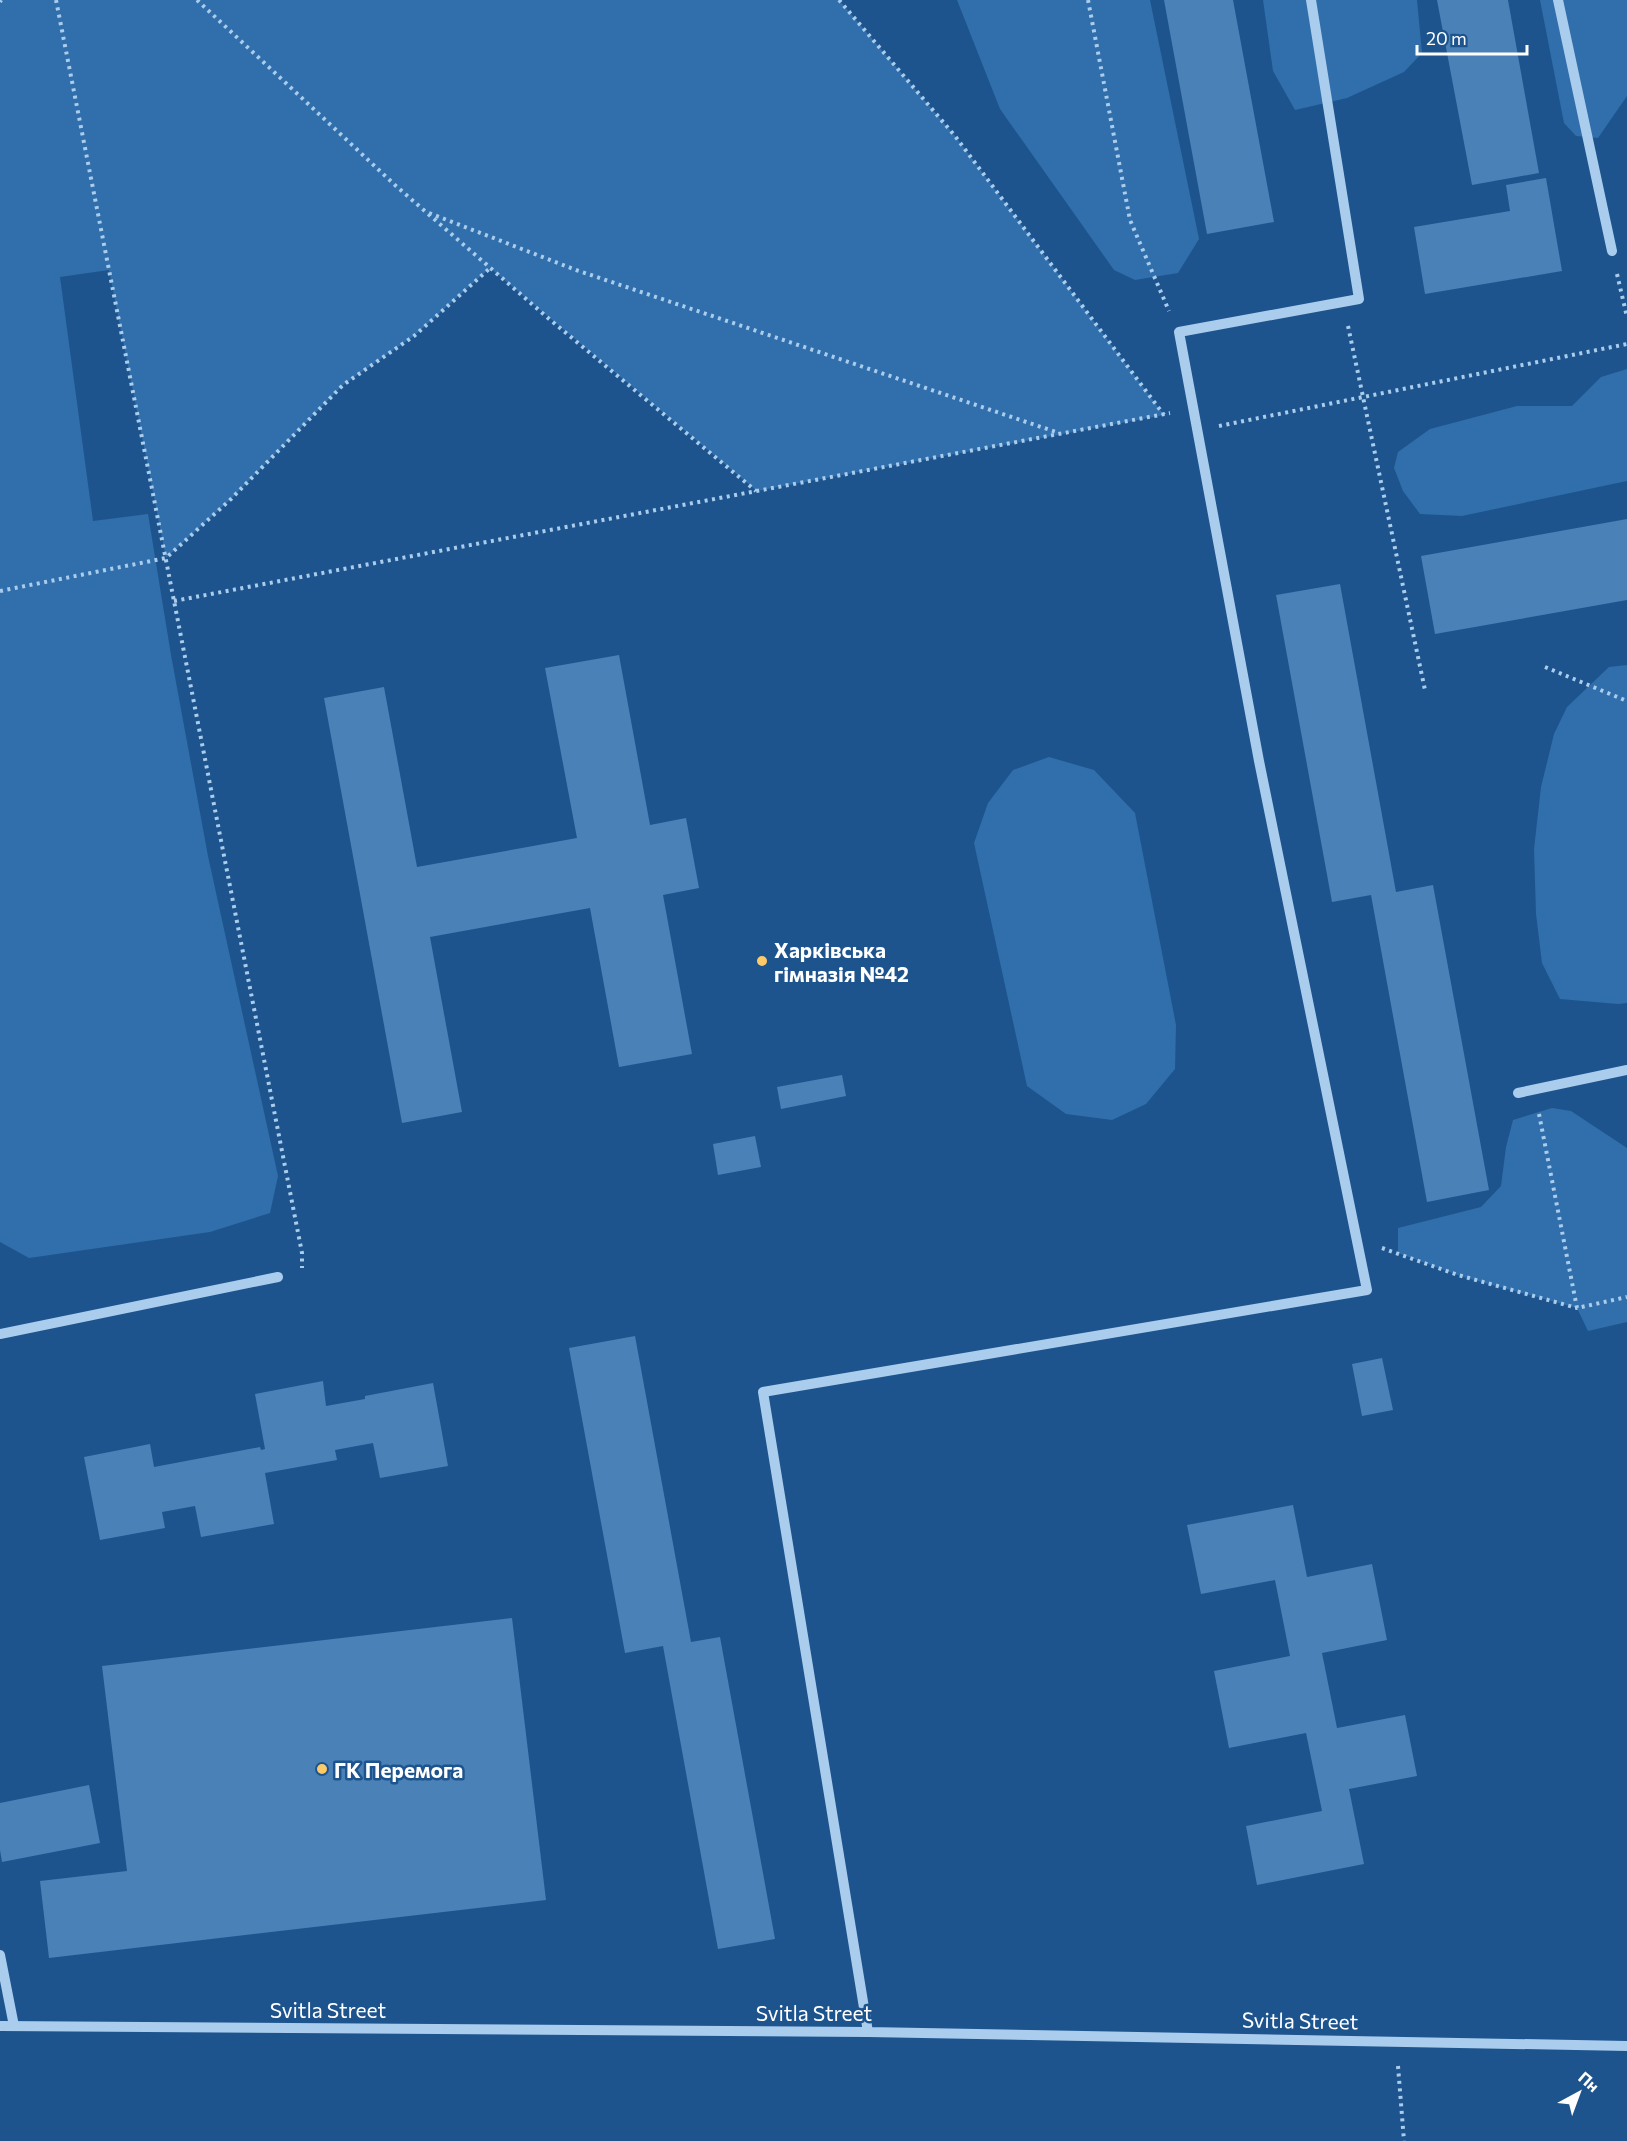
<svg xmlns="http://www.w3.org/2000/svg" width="1627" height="2141" viewBox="0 0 1627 2141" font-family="Commissioner,sans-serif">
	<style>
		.green { fill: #306fab }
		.building { fill: #4a81b7 }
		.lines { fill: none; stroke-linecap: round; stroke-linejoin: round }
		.path { stroke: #aacced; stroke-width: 4; stroke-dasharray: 3 4.5; stroke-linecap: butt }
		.minor { stroke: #aacced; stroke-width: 10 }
		.poi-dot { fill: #fdca68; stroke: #1d548d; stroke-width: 2 }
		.labels { text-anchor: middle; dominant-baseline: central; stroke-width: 5; stroke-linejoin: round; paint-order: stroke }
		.poi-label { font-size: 21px; font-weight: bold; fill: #fff; stroke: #1d548d; text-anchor: start }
		.street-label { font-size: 21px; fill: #fff; stroke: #1d548d }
	</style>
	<rect width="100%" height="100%" fill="#1d548d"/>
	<!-- green -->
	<path class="green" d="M 0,0 L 839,0 L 955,136 L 1164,415 L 757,491 L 490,268 L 414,336 L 343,385 L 231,499 L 166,558 L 109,270 L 60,277 L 93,521 L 148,514 L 171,655 L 208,856 L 278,1176 L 270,1213 L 210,1232 L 29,1258 L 0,1242 Z
		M 957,0 L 1150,0 L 1199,239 L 1178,273 L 1135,280 L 1114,270 L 1000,109 Z
		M 1263,0 L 1417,0 L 1422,53 L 1404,72 L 1347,98 L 1295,110 L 1273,71 Z
		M 1540,0 L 1627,0 L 1627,96 L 1598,138 L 1576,136 L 1564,123 Z
		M 1627,369 L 1627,481 L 1462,516 L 1420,514 L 1403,491 L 1394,468 L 1398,452 L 1430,429 L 1517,406 L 1572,406 L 1601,377 Z
		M 1627,665 L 1627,1003 L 1618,1004 L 1560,999 L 1542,963 L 1536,914 L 1534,849 L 1541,787 L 1554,734 L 1567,707 L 1609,667 Z
		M 1049,757 L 1094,770 L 1135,813 L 1176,1025 L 1175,1069 L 1146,1104 L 1112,1120 L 1066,1114 L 1027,1086 L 974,843 L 988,803 L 1013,770 Z
		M 1552,1108 L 1571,1111 L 1627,1148 L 1627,1322 L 1588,1331 L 1577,1308 L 1463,1277 L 1398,1253 L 1398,1228 L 1481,1207 L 1501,1186 L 1506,1147 L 1513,1120 Z"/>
	<!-- building -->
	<path class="building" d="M 1164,0 L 1233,0 L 1274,222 L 1207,234 Z
		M 1437,0 L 1508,0 L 1539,173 L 1472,185 Z
		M 1546,178 L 1562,271 L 1425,294 L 1414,227 L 1510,211 L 1506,185 Z
		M 1627,519 L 1627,600 L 1435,634 L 1421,556 Z
		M 1340,584 L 1396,892 L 1433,885 L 1489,1190 L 1427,1202 L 1371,895 L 1332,902 L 1276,595 Z
		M 619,655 L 650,825 L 686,818 L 699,888 L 663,895 L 692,1054 L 619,1067 L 590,908 L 430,937 L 462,1112 L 402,1123 L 324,698 L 384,687 L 417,867 L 577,838 L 545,668 Z
		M 842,1075 L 846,1096 L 781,1109 L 777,1087 Z
		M 755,1136 L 761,1167 L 718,1175 L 713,1144 Z
		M 635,1336 L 691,1642 L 720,1637 L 775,1939 L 718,1949 L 663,1646 L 625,1653 L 569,1348 Z
		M 1382,1358 L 1393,1410 L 1362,1416 L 1352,1364 Z
		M 323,1381 L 326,1406 L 365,1399 L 365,1396 L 433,1383 L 448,1466 L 380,1478 L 373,1443 L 335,1450 L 337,1460 L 265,1473 L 274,1524 L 201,1537 L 195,1506 L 162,1512 L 165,1528 L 100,1540 L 84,1457 L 150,1444 L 154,1467 L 260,1447 L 261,1450 L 265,1449 L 255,1394 Z
		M 1293,1505 L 1307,1577 L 1372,1564 L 1387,1640 L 1322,1653 L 1337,1728 L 1405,1715 L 1417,1776 L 1349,1789 L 1364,1864 L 1257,1885 L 1246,1826 L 1322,1811 L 1306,1733 L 1229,1748 L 1214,1671 L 1290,1656 L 1275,1580 L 1201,1594 L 1187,1525 Z
		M 512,1618 L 546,1900 L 49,1958 L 40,1881 L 127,1871 L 102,1666 Z
		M 89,1785 L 100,1843 L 2,1862 L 0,1850 L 0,1803 Z"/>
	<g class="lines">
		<!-- path -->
		<path class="path" d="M 56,0 L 302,1253 L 302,1268
			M 197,0 L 396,186 L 548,318 L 756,491
			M 839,0 L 955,136 L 1164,415
			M 1088,0 L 1130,220 L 1169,311
			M 0,2 L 1,0
			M 429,213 L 576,270 L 1059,433
			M 1617,274 L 1627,317
			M 1348,326 L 1425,690
			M 1219,426 L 1627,344
			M 0,591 L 166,558 L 231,499 L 343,385 L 414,336 L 490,268
			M 174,601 L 1170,413
			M 1545,667 L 1627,701
			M 1539,1114 L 1577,1308 L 1627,1297
			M 1382,1248 L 1458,1275 L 1577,1308
			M 1398,2066 L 1404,2141"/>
		<!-- minor -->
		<path class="minor" d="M 1558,0 L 1612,251
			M 1518,1093 L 1627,1070
			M 0,1334 L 278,1277
			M 0,1955 L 14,2026
			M 0,2026 L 868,2032 L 1627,2046
			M 868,2032 L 763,1392 L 1367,1290 L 1259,761 L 1179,332 L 1359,299 L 1311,0"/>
	</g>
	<!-- markers -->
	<g class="poi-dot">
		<circle cx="762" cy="961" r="6"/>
		<circle cx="322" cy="1769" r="6"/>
	</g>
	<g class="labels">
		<!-- poi labels -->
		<g class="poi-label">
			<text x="774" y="949">Харківська<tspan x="774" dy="24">гімназія №42</tspan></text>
			<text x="334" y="1769">ГК Перемога</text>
		</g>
		<!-- street labels -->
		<g class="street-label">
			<text x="328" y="2009">Svitla Street</text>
			<text x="814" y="2012">Svitla Street</text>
			<text transform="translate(1300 2020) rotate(1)">Svitla Street</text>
		</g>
	</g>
	<!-- north arrow -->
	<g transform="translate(1579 2093) rotate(41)" stroke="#1d548d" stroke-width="4.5" paint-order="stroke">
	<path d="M0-4.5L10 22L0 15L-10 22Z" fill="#ffffff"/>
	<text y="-9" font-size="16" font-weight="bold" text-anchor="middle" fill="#ffffff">Пн</text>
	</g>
	<!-- scale -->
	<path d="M1417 45v9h110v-9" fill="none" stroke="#ffffff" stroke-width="3"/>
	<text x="1426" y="45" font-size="18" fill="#ffffff" stroke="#1d548d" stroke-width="4.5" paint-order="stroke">20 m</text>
</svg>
